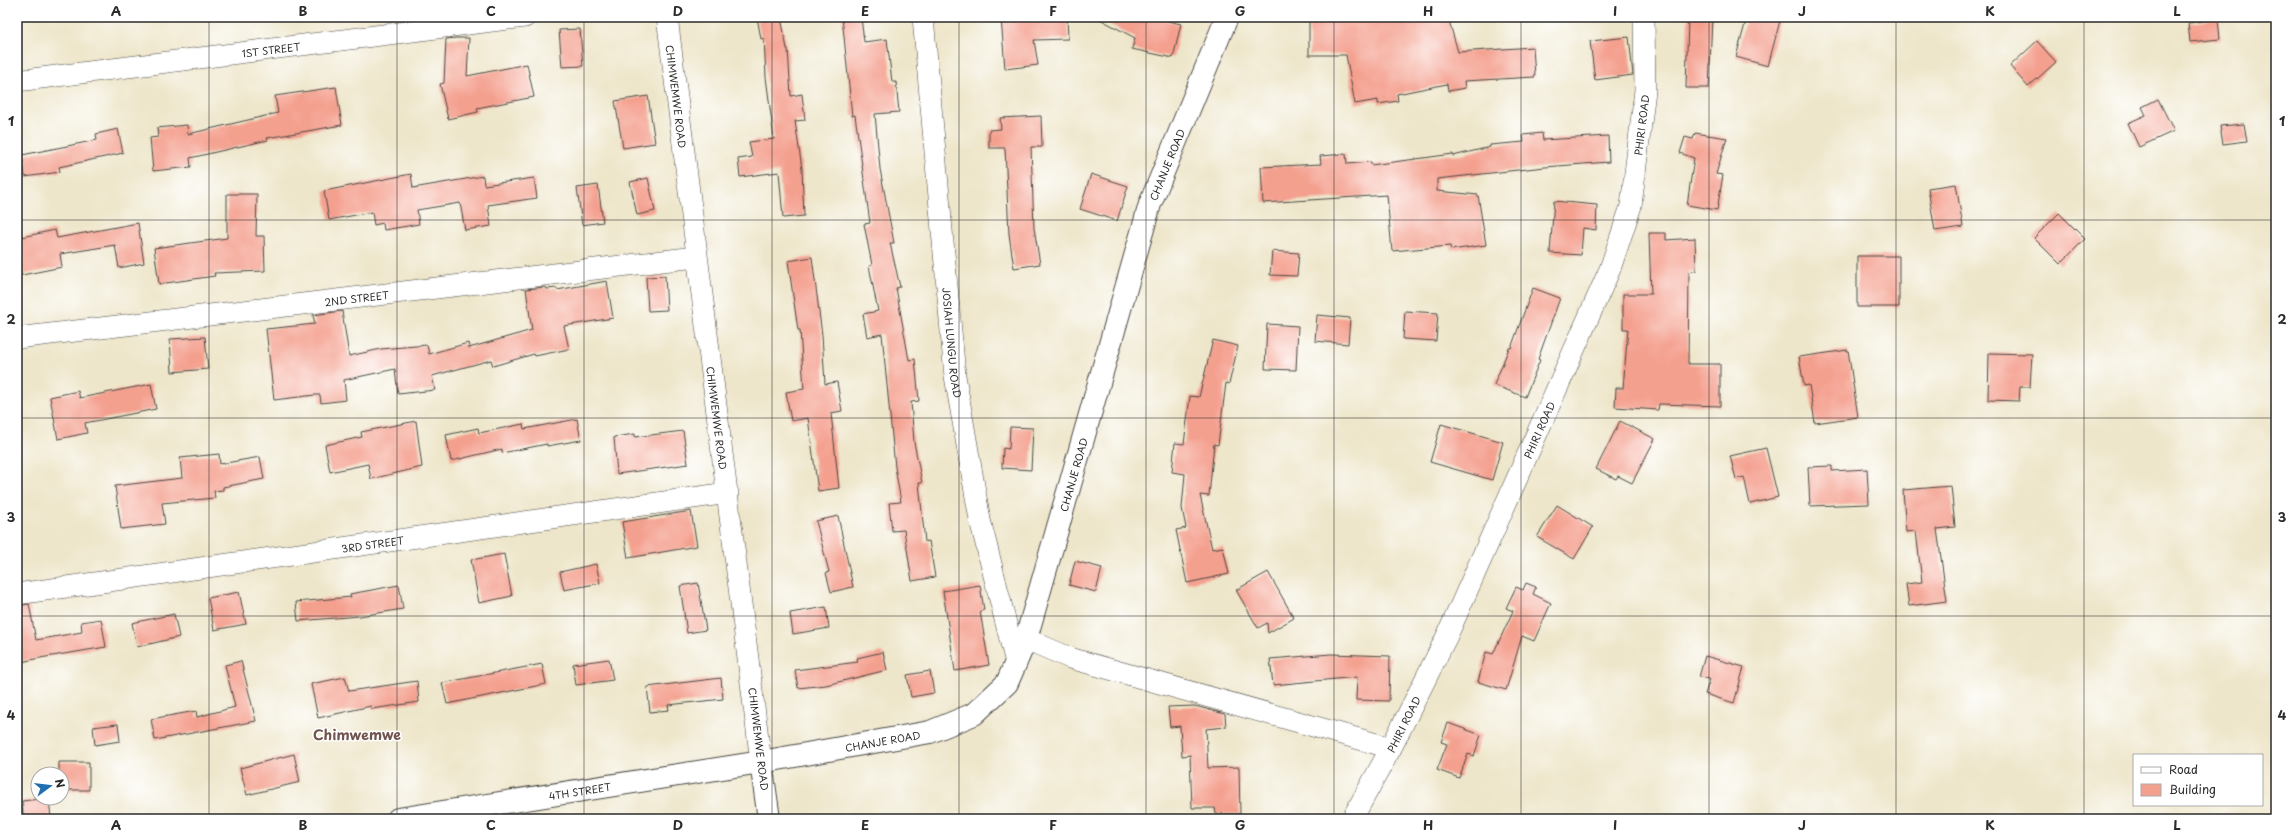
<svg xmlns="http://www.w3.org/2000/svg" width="2293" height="836" viewBox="0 0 2293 836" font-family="'Playpen Sans',sans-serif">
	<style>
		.building { fill: #f4a08f }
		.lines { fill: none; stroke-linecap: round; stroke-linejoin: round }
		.minor-casing { stroke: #484743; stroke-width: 22 }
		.tertiary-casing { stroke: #484743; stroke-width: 24 }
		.minor { stroke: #fff; stroke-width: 21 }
		.tertiary { stroke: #fff; stroke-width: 22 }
		.grid { fill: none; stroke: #2b2b2b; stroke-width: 1; stroke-opacity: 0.55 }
		.labels { text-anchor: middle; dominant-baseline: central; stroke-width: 3; stroke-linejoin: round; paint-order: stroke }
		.street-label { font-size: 10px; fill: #2b2b2b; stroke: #fff }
		.district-label { font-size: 14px; font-weight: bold; fill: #71544e; stroke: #fff }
		.neatline { fill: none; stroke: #2b2b2b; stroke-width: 1.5 }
		.grid-label { font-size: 13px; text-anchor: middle; font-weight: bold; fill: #2b2b2b }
	</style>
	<rect width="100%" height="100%" fill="#fff"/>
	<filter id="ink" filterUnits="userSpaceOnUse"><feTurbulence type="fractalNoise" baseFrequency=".025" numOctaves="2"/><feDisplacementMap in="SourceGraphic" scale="8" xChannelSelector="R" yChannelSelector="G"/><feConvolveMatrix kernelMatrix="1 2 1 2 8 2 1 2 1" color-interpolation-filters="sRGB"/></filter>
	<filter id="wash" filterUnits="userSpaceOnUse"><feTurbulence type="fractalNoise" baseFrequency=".012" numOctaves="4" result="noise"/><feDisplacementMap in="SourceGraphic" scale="16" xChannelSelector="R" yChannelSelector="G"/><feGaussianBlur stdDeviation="0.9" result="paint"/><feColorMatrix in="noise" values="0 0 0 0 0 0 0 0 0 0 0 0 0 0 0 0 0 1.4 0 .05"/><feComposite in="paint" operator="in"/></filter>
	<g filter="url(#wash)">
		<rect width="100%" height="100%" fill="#eee6ca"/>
		<g id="blocks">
			<!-- building -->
			<path class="building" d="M 757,17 L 781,17 L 787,49 L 788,49 L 791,96 L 802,94 L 805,120 L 795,121 L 802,169 L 804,216 L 783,218 L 779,172 L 740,177 L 738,159 L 752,157 L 749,142 L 774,139 L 766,77 L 764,38 L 761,39 Z
				M 842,17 L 861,17 L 864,42 L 887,39 L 892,82 L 896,82 L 899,112 L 875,114 L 880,169 L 894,243 L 890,243 L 900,287 L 896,288 L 909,360 L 915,359 L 919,401 L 911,402 L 914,442 L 922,483 L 919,483 L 925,542 L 929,541 L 935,577 L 912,581 L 904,530 L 892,531 L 889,503 L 901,502 L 895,467 L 882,334 L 867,337 L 863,314 L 878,311 L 869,266 L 872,265 L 864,224 L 870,223 L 855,115 L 852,116 Z
				M 1001,17 L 1067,17 L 1068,39 L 1034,40 L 1038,65 L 1005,69 Z
				M 1096,17 L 1151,17 L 1181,24 L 1173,58 L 1132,49 L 1135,38 Z
				M 1309,17 L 1448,17 L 1458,52 L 1533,47 L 1535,77 L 1464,81 L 1465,88 L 1448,91 L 1447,84 L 1397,94 L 1398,101 L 1378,104 L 1378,100 L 1355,104 L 1346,55 L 1309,55 Z
				M 1688,17 L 1712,17 L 1709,88 L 1686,88 Z
				M 1747,17 L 1781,17 L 1768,66 L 1736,57 Z
				M 2218,19 L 2220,39 L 2190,42 L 2188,23 Z
				M 580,29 L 583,66 L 562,67 L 559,30 Z
				M 1629,37 L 1633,75 L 1595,80 L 1590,41 Z
				M 456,38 L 469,38 L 467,76 L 527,64 L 534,97 L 477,108 L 478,112 L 448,119 L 440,84 L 444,83 L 446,39 Z
				M 2037,41 L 2056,62 L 2028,87 L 2010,66 Z
				M 336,87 L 342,125 L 267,138 L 268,140 L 190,158 L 191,167 L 153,171 L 150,138 L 158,137 L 157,128 L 187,125 L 188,134 L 278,113 L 275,96 Z
				M 648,96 L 655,143 L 623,148 L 615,101 Z
				M 2158,99 L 2174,131 L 2139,147 L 2128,123 L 2146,115 L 2142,107 Z
				M 1041,116 L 1042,147 L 1031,147 L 1034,228 L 1040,264 L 1014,268 L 1009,234 L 1005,148 L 989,148 L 989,130 L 1001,129 L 1000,118 Z
				M 2244,124 L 2247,141 L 2223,144 L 2220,126 Z
				M 118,129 L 123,153 L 59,167 L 60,172 L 25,177 L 22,155 L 97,140 L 96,134 Z
				M 1542,133 L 1543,140 L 1608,136 L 1609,162 L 1545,167 L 1437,179 L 1437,191 L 1478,195 L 1486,245 L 1451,250 L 1450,246 L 1392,251 L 1387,195 L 1263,203 L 1261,167 L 1321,164 L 1320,156 L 1346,154 L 1347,164 L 1371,162 L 1371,165 L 1453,154 L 1453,156 L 1490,147 L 1490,145 L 1524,142 L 1523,135 Z
				M 1695,133 L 1727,138 L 1716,174 L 1723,175 L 1717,210 L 1687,205 L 1694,158 L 1680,153 L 1685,137 L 1693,139 Z
				M 411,174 L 413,188 L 483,176 L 484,185 L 534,178 L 537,198 L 488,205 L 491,226 L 465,230 L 460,203 L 417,210 L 419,224 L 384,230 L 383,223 L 374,225 L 372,212 L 329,220 L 324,191 Z
				M 1091,174 L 1128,186 L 1117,221 L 1080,209 Z
				M 648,178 L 655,211 L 637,215 L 630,182 Z
				M 1956,184 L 1963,227 L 1935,231 L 1928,188 Z
				M 598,185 L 603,222 L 582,225 L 577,188 Z
				M 227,194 L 257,194 L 256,236 L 264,236 L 265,271 L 214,273 L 215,276 L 159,284 L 154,248 L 227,238 Z
				M 1554,201 L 1597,205 L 1596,230 L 1583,228 L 1581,255 L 1550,253 Z
				M 2059,213 L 2085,239 L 2060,264 L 2034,238 Z
				M 138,223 L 144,263 L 119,268 L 115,245 L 60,254 L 62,267 L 17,276 L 17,238 L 55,230 L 57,238 Z
				M 1649,233 L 1666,233 L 1666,240 L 1695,238 L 1696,271 L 1689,272 L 1688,364 L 1720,364 L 1720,406 L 1659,404 L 1658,410 L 1615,407 L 1616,388 L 1623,388 L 1628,329 L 1623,329 L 1623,294 L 1651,294 Z
				M 1272,251 L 1299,253 L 1297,276 L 1270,275 Z
				M 1857,256 L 1899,256 L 1899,307 L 1857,307 Z
				M 812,257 L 822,335 L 825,384 L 837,382 L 842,411 L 831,413 L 839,488 L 818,491 L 808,418 L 791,421 L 786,392 L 804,389 L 800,330 L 798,330 L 788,261 Z
				M 665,276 L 667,310 L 648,311 L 646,277 Z
				M 607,281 L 613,318 L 564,326 L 569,349 L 535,356 L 534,354 L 493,366 L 491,360 L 432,376 L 435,390 L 398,394 L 395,369 L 344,380 L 346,400 L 321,403 L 320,395 L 315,395 L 274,400 L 266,329 L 315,324 L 313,315 L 342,311 L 349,356 L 381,349 L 427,345 L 429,354 L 468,343 L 469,348 L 532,330 L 526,289 L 546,287 L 547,289 L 557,288 L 557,290 Z
				M 1533,288 L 1560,298 L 1538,359 L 1540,360 L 1525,397 L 1494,385 L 1509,348 L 1511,348 Z
				M 1405,311 L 1438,313 L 1436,341 L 1403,339 Z
				M 1317,315 L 1350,318 L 1348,344 L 1315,341 Z
				M 1267,324 L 1298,326 L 1296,370 L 1265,369 Z
				M 205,337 L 208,369 L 172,372 L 170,339 Z
				M 1213,340 L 1238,346 L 1229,384 L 1226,383 L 1218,445 L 1214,444 L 1209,496 L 1200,495 L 1212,549 L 1223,547 L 1229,574 L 1187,583 L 1176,530 L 1186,528 L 1182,508 L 1185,474 L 1172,472 L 1175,443 L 1184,444 L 1190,396 L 1199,397 Z
				M 1848,350 L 1858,417 L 1815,423 L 1809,385 L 1804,386 L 1799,357 Z
				M 1989,353 L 2032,354 L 2030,387 L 2020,387 L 2019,401 L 1988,400 Z
				M 151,384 L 156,409 L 85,423 L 87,433 L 58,439 L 50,397 L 78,391 L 80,398 Z
				M 577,419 L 581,440 L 547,446 L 547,444 L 502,453 L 502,449 L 451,461 L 446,435 L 478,428 L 479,433 L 523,424 L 524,429 Z
				M 416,421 L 422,467 L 371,479 L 368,464 L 330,472 L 325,445 L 362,437 L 361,432 Z
				M 1620,421 L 1655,439 L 1632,483 L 1618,476 L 1616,479 L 1596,469 Z
				M 1441,424 L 1503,442 L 1492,480 L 1430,462 Z
				M 1010,427 L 1033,428 L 1031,470 L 1002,468 L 1003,448 L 1009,449 Z
				M 683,431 L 688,464 L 617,474 L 614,437 L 635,434 L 635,437 Z
				M 1766,448 L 1778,497 L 1750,504 L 1744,477 L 1736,479 L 1730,456 Z
				M 219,454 L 220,464 L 260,457 L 264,479 L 223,487 L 223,490 L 214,491 L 215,498 L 162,503 L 165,524 L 121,529 L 115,486 L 182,478 L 180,458 Z
				M 1832,466 L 1832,471 L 1867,469 L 1869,504 L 1810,506 L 1808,467 Z
				M 1951,486 L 1955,527 L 1937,529 L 1947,601 L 1909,606 L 1906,584 L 1922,582 L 1916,531 L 1906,532 L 1903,490 Z
				M 1557,505 L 1593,527 L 1574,559 L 1537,537 Z
				M 691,511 L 697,546 L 628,558 L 622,522 Z
				M 838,516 L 853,587 L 831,592 L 826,573 L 829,572 L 816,521 Z
				M 504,554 L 512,596 L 479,603 L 471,560 Z
				M 1075,561 L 1102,568 L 1096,592 L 1069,585 Z
				M 596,564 L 600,583 L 564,590 L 560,572 Z
				M 1268,572 L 1294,618 L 1268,633 L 1267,623 L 1258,628 L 1236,590 Z
				M 698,583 L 706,630 L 687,633 L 680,586 Z
				M 1526,583 L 1536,587 L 1533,594 L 1551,603 L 1534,641 L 1522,636 L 1506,690 L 1478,682 L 1486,652 L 1493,654 L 1513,611 L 1506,608 L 1516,587 L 1523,590 Z
				M 399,585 L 403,609 L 360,616 L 298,621 L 296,602 L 351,597 L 350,594 Z
				M 980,585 L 984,610 L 980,611 L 989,665 L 955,671 L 943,591 Z
				M 239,592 L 246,624 L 214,630 L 208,598 Z
				M 29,604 L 36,640 L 82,632 L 81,622 L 101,619 L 106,647 L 40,658 L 17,663 L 17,606 Z
				M 826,607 L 829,628 L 793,634 L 790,613 Z
				M 174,614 L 179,637 L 137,647 L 132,623 Z
				M 883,652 L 887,670 L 826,685 L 798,688 L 795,670 L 858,662 L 857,658 Z
				M 1331,654 L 1390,656 L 1389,701 L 1356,700 L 1357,677 L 1273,685 L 1270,659 Z
				M 1705,656 L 1744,667 L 1734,703 L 1705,694 L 1710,679 L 1699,677 Z
				M 609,659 L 613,680 L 576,685 L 573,664 Z
				M 241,661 L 256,721 L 155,740 L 151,719 L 196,711 L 197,717 L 235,707 L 225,665 Z
				M 542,664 L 546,684 L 447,704 L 442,683 Z
				M 930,671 L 934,693 L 911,697 L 907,675 Z
				M 345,677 L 349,691 L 417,681 L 419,702 L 372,709 L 371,706 L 318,718 L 311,684 Z
				M 721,678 L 723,699 L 668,705 L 669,710 L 650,712 L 647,687 Z
				M 1195,706 L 1225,714 L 1226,727 L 1206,729 L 1208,768 L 1239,767 L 1240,814 L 1216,814 L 1215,808 L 1192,808 L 1190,755 L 1182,756 L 1180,726 L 1170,727 L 1168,707 Z
				M 1448,723 L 1481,735 L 1474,756 L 1468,754 L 1459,778 L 1437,770 L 1447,744 L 1441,742 Z
				M 118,724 L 120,741 L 95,745 L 93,727 Z
				M 294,754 L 300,782 L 247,795 L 240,768 Z
				M 59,762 L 89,762 L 89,790 L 62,790 L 62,774 L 59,774 Z
				M 49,798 L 51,819 L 24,819 L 22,801 Z"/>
		</g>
	</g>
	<g filter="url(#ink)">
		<use href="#blocks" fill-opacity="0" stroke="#484743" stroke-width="1"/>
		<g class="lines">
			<!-- minor casing -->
			<g class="minor-casing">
				<g id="minor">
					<path id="s1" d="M 667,17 L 761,762"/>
					<path id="s2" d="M 923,17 L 955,376 L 980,520 L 1016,663"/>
					<path id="s3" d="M 17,81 L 525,17"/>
					<path id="s4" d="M 17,338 L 696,257"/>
					<path id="s5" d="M 17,594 L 728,493"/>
					<path d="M 1026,639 L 1070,658 L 1391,748"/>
					<path id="s6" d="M 1352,819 L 1391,748 L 1447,636 L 1610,269 L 1631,206 L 1645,90 L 1644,17"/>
				</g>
			</g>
			<!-- tertiary casing -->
			<g class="tertiary-casing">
				<g id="tertiary">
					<path d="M 761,762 L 769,819"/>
					<path id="s7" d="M 398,819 L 761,762 L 930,732 L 974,714 L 1007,683 L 1026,639 L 1150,204 L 1227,17"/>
				</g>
			</g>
			<!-- minor -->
			<use href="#minor" class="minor"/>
			<!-- tertiary -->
			<use href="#tertiary" class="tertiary"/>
		</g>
	</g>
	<!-- grid -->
	<path class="grid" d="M 209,17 L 209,819M 397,17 L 397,819M 584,17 L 584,819M 772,17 L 772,819M 959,17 L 959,819M 1146,17 L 1146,819M 1334,17 L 1334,819M 1521,17 L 1521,819M 1709,17 L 1709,819M 1896,17 L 1896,819M 2084,17 L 2084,819M 17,220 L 2276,220M 17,418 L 2276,418M 17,616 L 2276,616"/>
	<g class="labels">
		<!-- street labels -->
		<g class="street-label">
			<text stroke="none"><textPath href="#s3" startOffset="256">1ST STREET</textPath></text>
			<text stroke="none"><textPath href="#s1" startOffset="80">CHIMWEMWE ROAD</textPath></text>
			<text stroke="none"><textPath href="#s6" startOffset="756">PHIRI ROAD</textPath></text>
			<text stroke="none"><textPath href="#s7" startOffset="1175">CHANJE ROAD</textPath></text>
			<text stroke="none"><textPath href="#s4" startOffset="342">2ND STREET</textPath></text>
			<text stroke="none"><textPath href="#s2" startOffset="327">JOSIAH LUNGU ROAD</textPath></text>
			<text stroke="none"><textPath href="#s1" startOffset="404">CHIMWEMWE ROAD</textPath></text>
			<text stroke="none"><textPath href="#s6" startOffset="432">PHIRI ROAD</textPath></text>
			<text stroke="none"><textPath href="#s7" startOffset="851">CHANJE ROAD</textPath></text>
			<text stroke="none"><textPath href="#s5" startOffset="359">3RD STREET</textPath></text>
			<text stroke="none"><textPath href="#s6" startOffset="108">PHIRI ROAD</textPath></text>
			<text transform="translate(759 739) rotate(83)">CHIMWEMWE ROAD</text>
			<text stroke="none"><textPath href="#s7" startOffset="491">CHANJE ROAD</textPath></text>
			<text stroke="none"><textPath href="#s7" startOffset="184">4TH STREET</textPath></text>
		</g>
		<!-- district labels -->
		<g class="district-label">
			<text x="357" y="734">Chimwemwe</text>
		</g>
	</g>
	<!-- margin -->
	<rect width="2293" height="836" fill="none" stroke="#fff" stroke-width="44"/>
	<!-- legend -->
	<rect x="2133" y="754" width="130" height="52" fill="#ffffff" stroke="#aaaaaa"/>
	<rect x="2141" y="767" width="20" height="6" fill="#ffffff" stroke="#aaaaaa"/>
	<text x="2169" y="774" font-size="12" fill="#2b2b2b">Road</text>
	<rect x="2141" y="784" width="20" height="12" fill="#f4a08f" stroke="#aaaaaa"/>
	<text x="2169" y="794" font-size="12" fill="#2b2b2b">Building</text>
	<!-- north arrow -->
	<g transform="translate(50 786) rotate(75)"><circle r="19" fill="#ffffff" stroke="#aaaaaa"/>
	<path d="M0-3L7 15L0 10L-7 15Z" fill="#1f6fb2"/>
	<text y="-6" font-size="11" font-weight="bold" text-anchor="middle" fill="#2b2b2b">N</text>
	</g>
	<rect x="22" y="22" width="2249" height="792" class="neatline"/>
	<g class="grid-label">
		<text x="116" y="16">A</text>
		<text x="303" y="16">B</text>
		<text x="491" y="16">C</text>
		<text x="678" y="16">D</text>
		<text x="865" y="16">E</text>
		<text x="1053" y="16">F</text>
		<text x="1240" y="16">G</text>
		<text x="1428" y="16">H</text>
		<text x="1615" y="16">I</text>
		<text x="1802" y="16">J</text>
		<text x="1990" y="16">K</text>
		<text x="2177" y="16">L</text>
		<text x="11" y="126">1</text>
		<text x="2282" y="126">1</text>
		<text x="11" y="324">2</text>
		<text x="2282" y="324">2</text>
		<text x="11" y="522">3</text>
		<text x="2282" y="522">3</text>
		<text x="11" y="720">4</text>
		<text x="2282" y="720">4</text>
		<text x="116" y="830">A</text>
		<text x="303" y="830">B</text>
		<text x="491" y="830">C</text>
		<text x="678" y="830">D</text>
		<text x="865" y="830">E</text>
		<text x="1053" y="830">F</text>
		<text x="1240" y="830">G</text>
		<text x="1428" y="830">H</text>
		<text x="1615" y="830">I</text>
		<text x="1802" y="830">J</text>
		<text x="1990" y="830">K</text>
		<text x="2177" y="830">L</text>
	</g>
</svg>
